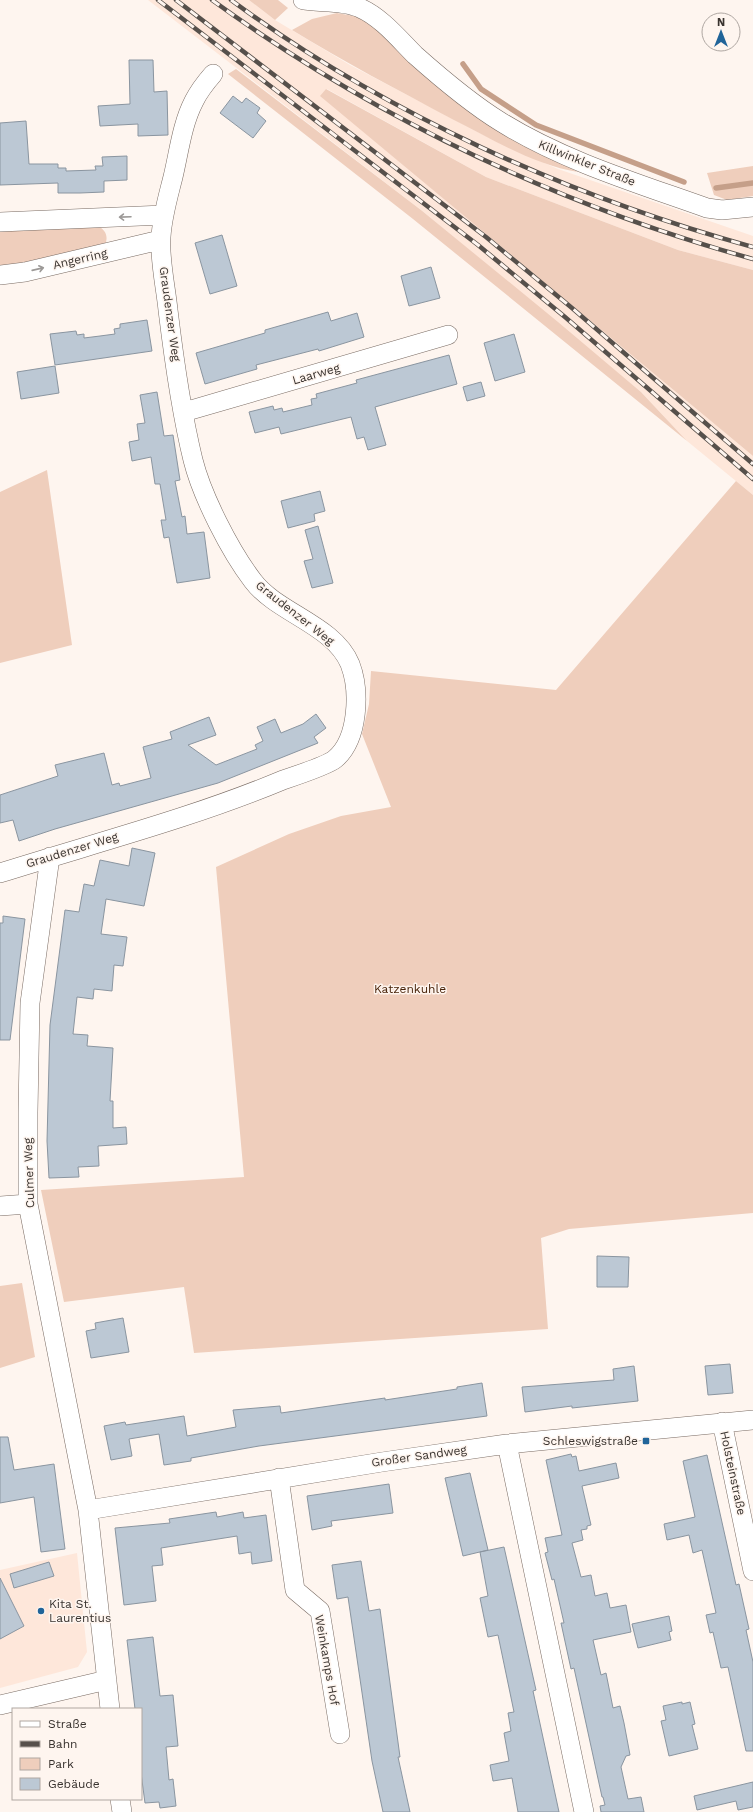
<svg xmlns="http://www.w3.org/2000/svg" width="753" height="1812" viewBox="0 0 753 1812" font-family="'Work Sans',sans-serif">
	<style>
		.built { fill: #fee7da }
		.green { fill: #efcebc }
		.lines { fill: none; stroke-linecap: round; stroke-linejoin: round }
		.stream { stroke: #c59f89; stroke-width: 5.5 }
		.building { fill: #bcc8d4; stroke: #8a95a0 }
		.street-casing { stroke: #796b63; stroke-width: 20 }
		.street { stroke: #fff; stroke-width: 19 }
		.rail-casing { stroke: #56504b; stroke-width: 4.5 }
		.rail { stroke: #fef5ef; stroke-width: 3; stroke-dasharray: 9; stroke-linecap: butt }
		.oneway { stroke: #9c9997 }
		.poi-dot { fill: #206499; stroke: #fef5ef; stroke-width: 1.5 }
		.labels { text-anchor: middle; dominant-baseline: central; stroke-width: 3; stroke-linejoin: round; paint-order: stroke }
		.street-label { font-size: 12px; fill: #39332f; stroke: #fef5ef }
		.park-label { font-size: 12px; fill: #482309; stroke: #fef5ef }
		.poi-label { font-size: 12px; fill: #39332f; stroke: #fef5ef; text-anchor: end }
	</style>
	<rect width="100%" height="100%" fill="#fef5ef"/>
	<!-- built -->
	<path class="built" d="M 148,0 L 249,0 L 275,20 L 350,65 L 499,143 L 558,169 L 753,236 L 753,270 L 678,250 L 486,177 L 327,89 L 321,96 L 753,456 L 753,495 L 687,441 L 641,392 L 421,210 Z
		M 77,1553 L 87,1652 L 78,1667 L 0,1688 L 0,1570 Z"/>
	<!-- green -->
	<path class="green" d="M 249,0 L 278,0 L 288,8 L 275,20 Z
		M 337,13 L 365,18 L 458,102 L 493,128 L 578,172 C 534,165 492,139 452,119 C 398,90 344,62 292,30 L 312,19 Z
		M 236,69 L 421,210 L 558,322 L 641,392 L 687,441 L 413,219 L 228,74 Z
		M 326,89 L 486,177 L 678,250 L 753,270 L 753,456 L 320,96 Z
		M 753,166 L 753,196 L 727,200 L 714,195 L 707,173 Z
		M 97,225 C 105,230 109,235 105,245 L 0,269 L 0,227 Z
		M 47,470 L 72,645 L 0,663 L 0,492 Z
		M 736,481 L 753,495 L 753,1213 L 569,1229 L 541,1238 L 548,1329 L 194,1353 L 184,1287 L 64,1302 L 41,1190 L 244,1177 L 216,867 L 289,834 L 341,816 L 391,807 L 362,734 L 369,704 L 371,671 L 556,690 Z
		M 22,1283 L 35,1357 L 0,1368 L 0,1286 Z"/>
	<g class="lines">
		<!-- stream -->
		<path class="stream" d="M 463,64 L 481,89 L 536,125 L 684,182
			M 716,188 L 753,183"/>
	</g>
	<!-- building -->
	<path class="building" d="M 129,60 L 153,60 L 154,92 L 167,91 L 168,135 L 138,136 L 138,124 L 100,126 L 98,106 L 130,104 Z
		M 233,96 L 242,103 L 246,98 L 260,108 L 257,113 L 266,121 L 253,138 L 220,113 Z
		M 26,121 L 29,164 L 58,164 L 58,168 L 66,168 L 66,171 L 96,170 L 95,166 L 103,166 L 102,157 L 127,156 L 127,180 L 104,181 L 104,192 L 80,193 L 58,193 L 58,183 L 0,185 L 0,123 Z
		M 222,235 L 237,286 L 210,294 L 195,243 Z
		M 431,267 L 440,298 L 409,306 L 401,276 Z
		M 328,312 L 331,321 L 357,313 L 364,337 L 319,351 L 318,349 L 256,365 L 257,369 L 205,384 L 196,353 L 265,333 L 265,330 Z
		M 147,320 L 152,351 L 55,365 L 50,334 L 76,331 L 77,335 L 84,334 L 84,338 L 100,336 L 115,334 L 114,329 L 120,328 L 120,324 Z
		M 514,334 L 525,372 L 495,381 L 484,343 Z
		M 449,355 L 457,384 L 375,407 L 386,445 L 368,450 L 364,437 L 357,439 L 351,417 L 281,434 L 279,427 L 255,433 L 249,412 L 273,406 L 274,410 L 282,408 L 283,412 L 312,405 L 311,399 L 317,398 L 316,394 L 357,383 L 356,380 Z
		M 55,366 L 59,393 L 21,399 L 17,372 Z
		M 481,382 L 485,396 L 467,401 L 463,387 Z
		M 157,392 L 164,436 L 173,435 L 180,480 L 175,481 L 182,517 L 185,516 L 187,534 L 204,532 L 210,578 L 177,583 L 169,537 L 164,538 L 161,520 L 166,520 L 160,484 L 155,484 L 151,457 L 132,461 L 129,442 L 139,440 L 137,424 L 145,423 L 140,395 Z
		M 320,491 L 325,511 L 314,514 L 315,521 L 288,528 L 281,501 Z
		M 318,526 L 333,583 L 312,588 L 304,561 L 313,559 L 305,530 Z
		M 316,714 L 326,728 L 314,737 L 318,743 L 218,783 L 55,829 L 19,841 L 13,820 L 0,823 L 0,795 L 58,776 L 55,765 L 104,753 L 112,785 L 119,783 L 120,786 L 151,778 L 143,747 L 172,739 L 170,732 L 209,717 L 216,735 L 188,745 L 216,765 L 257,749 L 255,745 L 263,741 L 257,727 L 275,719 L 281,733 L 303,724 Z
		M 132,848 L 155,853 L 144,906 L 106,899 L 101,934 L 127,937 L 123,966 L 114,965 L 112,991 L 94,989 L 93,999 L 77,997 L 73,1034 L 88,1035 L 87,1046 L 113,1048 L 110,1101 L 113,1101 L 113,1128 L 126,1127 L 127,1144 L 98,1146 L 99,1166 L 78,1167 L 79,1177 L 49,1178 L 47,1141 L 50,1025 L 65,910 L 79,912 L 84,884 L 94,886 L 100,860 L 129,866 Z
		M 3,916 L 25,919 L 10,1040 L 0,1040 L 0,923 L 3,923 Z
		M 597,1256 L 629,1257 L 628,1287 L 597,1287 Z
		M 123,1318 L 129,1352 L 91,1358 L 86,1331 L 96,1329 L 95,1323 Z
		M 730,1364 L 733,1393 L 708,1395 L 705,1366 Z
		M 634,1366 L 638,1401 L 572,1408 L 572,1406 L 525,1412 L 522,1387 L 614,1380 L 613,1369 Z
		M 482,1383 L 487,1416 L 259,1446 L 191,1458 L 191,1461 L 164,1465 L 159,1434 L 129,1439 L 132,1456 L 111,1460 L 104,1426 L 125,1422 L 126,1425 L 184,1416 L 187,1436 L 236,1427 L 233,1410 L 280,1406 L 281,1413 L 385,1398 L 385,1400 L 457,1389 L 457,1387 Z
		M 0,1437 L 8,1437 L 14,1470 L 54,1464 L 65,1549 L 41,1552 L 34,1497 L 0,1503 Z
		M 571,1454 L 572,1457 L 576,1456 L 579,1471 L 616,1463 L 619,1478 L 582,1486 L 591,1525 L 587,1526 L 587,1529 L 581,1530 L 583,1540 L 572,1543 L 581,1577 L 591,1575 L 595,1596 L 607,1593 L 610,1608 L 626,1605 L 631,1632 L 593,1640 L 601,1675 L 606,1673 L 613,1708 L 620,1706 L 624,1723 L 630,1755 L 626,1756 L 621,1767 L 628,1799 L 641,1797 L 644,1812 L 601,1812 L 600,1806 L 605,1805 L 603,1797 L 602,1797 L 574,1668 L 571,1669 L 561,1623 L 564,1623 L 554,1579 L 552,1580 L 545,1553 L 548,1552 L 545,1538 L 562,1535 L 546,1460 Z
		M 707,1455 L 736,1585 L 739,1584 L 749,1629 L 746,1630 L 753,1662 L 753,1751 L 746,1751 L 728,1667 L 721,1668 L 713,1632 L 710,1633 L 706,1615 L 716,1613 L 702,1550 L 693,1553 L 689,1535 L 667,1540 L 664,1524 L 695,1517 L 683,1461 Z
		M 470,1473 L 488,1550 L 463,1556 L 445,1478 Z
		M 389,1484 L 393,1513 L 331,1521 L 332,1526 L 312,1530 L 307,1496 Z
		M 216,1512 L 217,1517 L 243,1512 L 244,1518 L 266,1515 L 272,1561 L 252,1564 L 251,1552 L 239,1554 L 237,1536 L 161,1548 L 163,1565 L 152,1566 L 156,1601 L 124,1605 L 115,1528 L 170,1523 L 169,1519 Z
		M 504,1547 L 536,1690 L 533,1691 L 559,1812 L 518,1812 L 512,1778 L 493,1781 L 490,1765 L 509,1761 L 504,1733 L 511,1731 L 508,1713 L 514,1712 L 498,1635 L 488,1637 L 480,1598 L 488,1596 L 480,1552 Z
		M 361,1561 L 369,1611 L 380,1609 L 400,1757 L 398,1757 L 410,1812 L 383,1812 L 372,1761 L 348,1597 L 337,1599 L 332,1565 Z
		M 49,1562 L 54,1576 L 14,1588 L 10,1574 Z
		M 0,1578 L 24,1626 L 0,1639 Z
		M 669,1616 L 672,1631 L 669,1632 L 671,1640 L 638,1648 L 632,1624 Z
		M 153,1637 L 160,1696 L 173,1695 L 178,1746 L 166,1747 L 169,1780 L 173,1779 L 176,1806 L 160,1808 L 159,1802 L 145,1803 L 141,1773 L 141,1709 L 135,1709 L 127,1640 Z
		M 682,1702 L 682,1704 L 690,1702 L 695,1724 L 692,1725 L 698,1749 L 669,1756 L 661,1721 L 666,1720 L 663,1706 Z
		M 753,1782 L 753,1807 L 738,1810 L 736,1801 L 697,1810 L 694,1796 Z"/>
	<g class="lines">
		<!-- street casing -->
		<g class="street-casing">
			<path id="street" d="M 303,0 C 321,3 343,0 360,8 C 381,17 399,39 415,55 C 442,79 470,103 501,122 C 564,161 637,183 707,208 L 722,210 L 753,207
				M 0,222 L 164,215
				M 0,275 L 25,272 L 160,240
				M 184,412 L 448,335
				M 50,857 L 30,1003 L 28,1112 L 28,1204 L 88,1510 L 110,1709
				M 0,873 C 95,843 192,818 283,780 C 295,776 328,765 335,759 C 359,739 360,690 350,664 C 334,625 277,613 253,581 C 230,551 202,496 193,460 C 181,411 174,360 168,310 C 166,289 159,257 161,237 C 162,217 168,197 173,177 C 179,152 182,124 194,101 C 199,91 206,82 213,74
				M 0,1206 L 28,1204
				M 722,1422 L 753,1571
				M 507,1444 L 584,1812
				M 279,1478 L 295,1590 L 320,1611 L 340,1734
				M 88,1510 L 382,1462 L 507,1444 L 753,1420
				M 0,1705 L 107,1680
				M 120,1799 L 122,1812"/>
		</g>
		<!-- street -->
		<use href="#street" class="street"/>
		<!-- rail casing -->
		<g class="rail-casing">
			<path id="rail" d="M 158,0 L 478,245 L 565,317 L 753,479
				M 176,0 L 486,237 L 572,308 L 753,464
				M 212,0 C 375,118 559,205 753,259
				M 231,0 C 384,113 570,197 753,247"/>
		</g>
		<!-- rail -->
		<use href="#rail" class="rail"/>
	</g>
	<!-- one-way arrows -->
	<defs><path id="oneway-shaft" d="M-6 0H5M1.5-3L5.5 0L1.5 3" fill="none" stroke-width="1.6" stroke-linecap="round" stroke-linejoin="round"/></defs>
	<g class="oneway">
		<use href="#oneway-shaft" transform="translate(125 217) rotate(178)"/>
		<use href="#oneway-shaft" transform="translate(38 269) rotate(-13)"/>
	</g>
	<!-- markers -->
	<g class="poi-dot">
		<rect x="642" y="1437" width="8" height="8" rx="2"/>
		<circle cx="41" cy="1611" r="4"/>
	</g>
	<g class="labels">
		<!-- street labels -->
		<g class="street-label">
			<text transform="translate(587 163) rotate(22)">Killwinkler Straße</text>
			<text transform="translate(80 259) rotate(-13)">Angerring</text>
			<text transform="translate(170 314) rotate(82)">Graudenzer Weg</text>
			<text transform="translate(316 374) rotate(-16)">Laarweg</text>
			<text transform="translate(295 613) rotate(38)">Graudenzer Weg</text>
			<text transform="translate(72 850) rotate(-17)">Graudenzer Weg</text>
			<text transform="translate(29 1173) rotate(-92)">Culmer Weg</text>
			<text transform="translate(419 1456) rotate(-8)">Großer Sandweg</text>
			<text transform="translate(733 1473) rotate(78)">Holsteinstraße</text>
			<text transform="translate(327 1660) rotate(80)">Weinkamps Hof</text>
		</g>
		<!-- park labels -->
		<g class="park-label">
			<text x="410" y="989">Katzenkuhle</text>
		</g>
		<!-- poi labels -->
		<g class="poi-label">
			<text x="638" y="1441">Schleswigstraße</text>
			<text x="49" y="1604" text-anchor="start">Kita St.<tspan x="49" dy="14">Laurentius</tspan></text>
		</g>
	</g>
	<!-- legend -->
	<rect x="12" y="1708" width="130" height="92" fill="#fef5ef" stroke="#afa7a2"/>
	<rect x="20" y="1721" width="20" height="6" fill="#ffffff" stroke="#afa7a2"/>
	<text x="48" y="1728" font-size="12" fill="#39332f">Straße</text>
	<rect x="20" y="1741" width="20" height="6" fill="#56504b" stroke="#afa7a2"/>
	<text x="48" y="1748" font-size="12" fill="#39332f">Bahn</text>
	<rect x="20" y="1758" width="20" height="12" fill="#efcebc" stroke="#afa7a2"/>
	<text x="48" y="1768" font-size="12" fill="#39332f">Park</text>
	<rect x="20" y="1778" width="20" height="12" fill="#bcc8d4" stroke="#afa7a2"/>
	<text x="48" y="1788" font-size="12" fill="#39332f">Gebäude</text>
	<!-- north arrow -->
	<g transform="translate(721 32)"><circle r="19" fill="#fef5ef" stroke="#afa7a2"/>
	<path d="M0-3L7 15L0 10L-7 15Z" fill="#206499"/>
	<text y="-6" font-size="11" font-weight="bold" text-anchor="middle" fill="#39332f">N</text>
	</g>
</svg>
